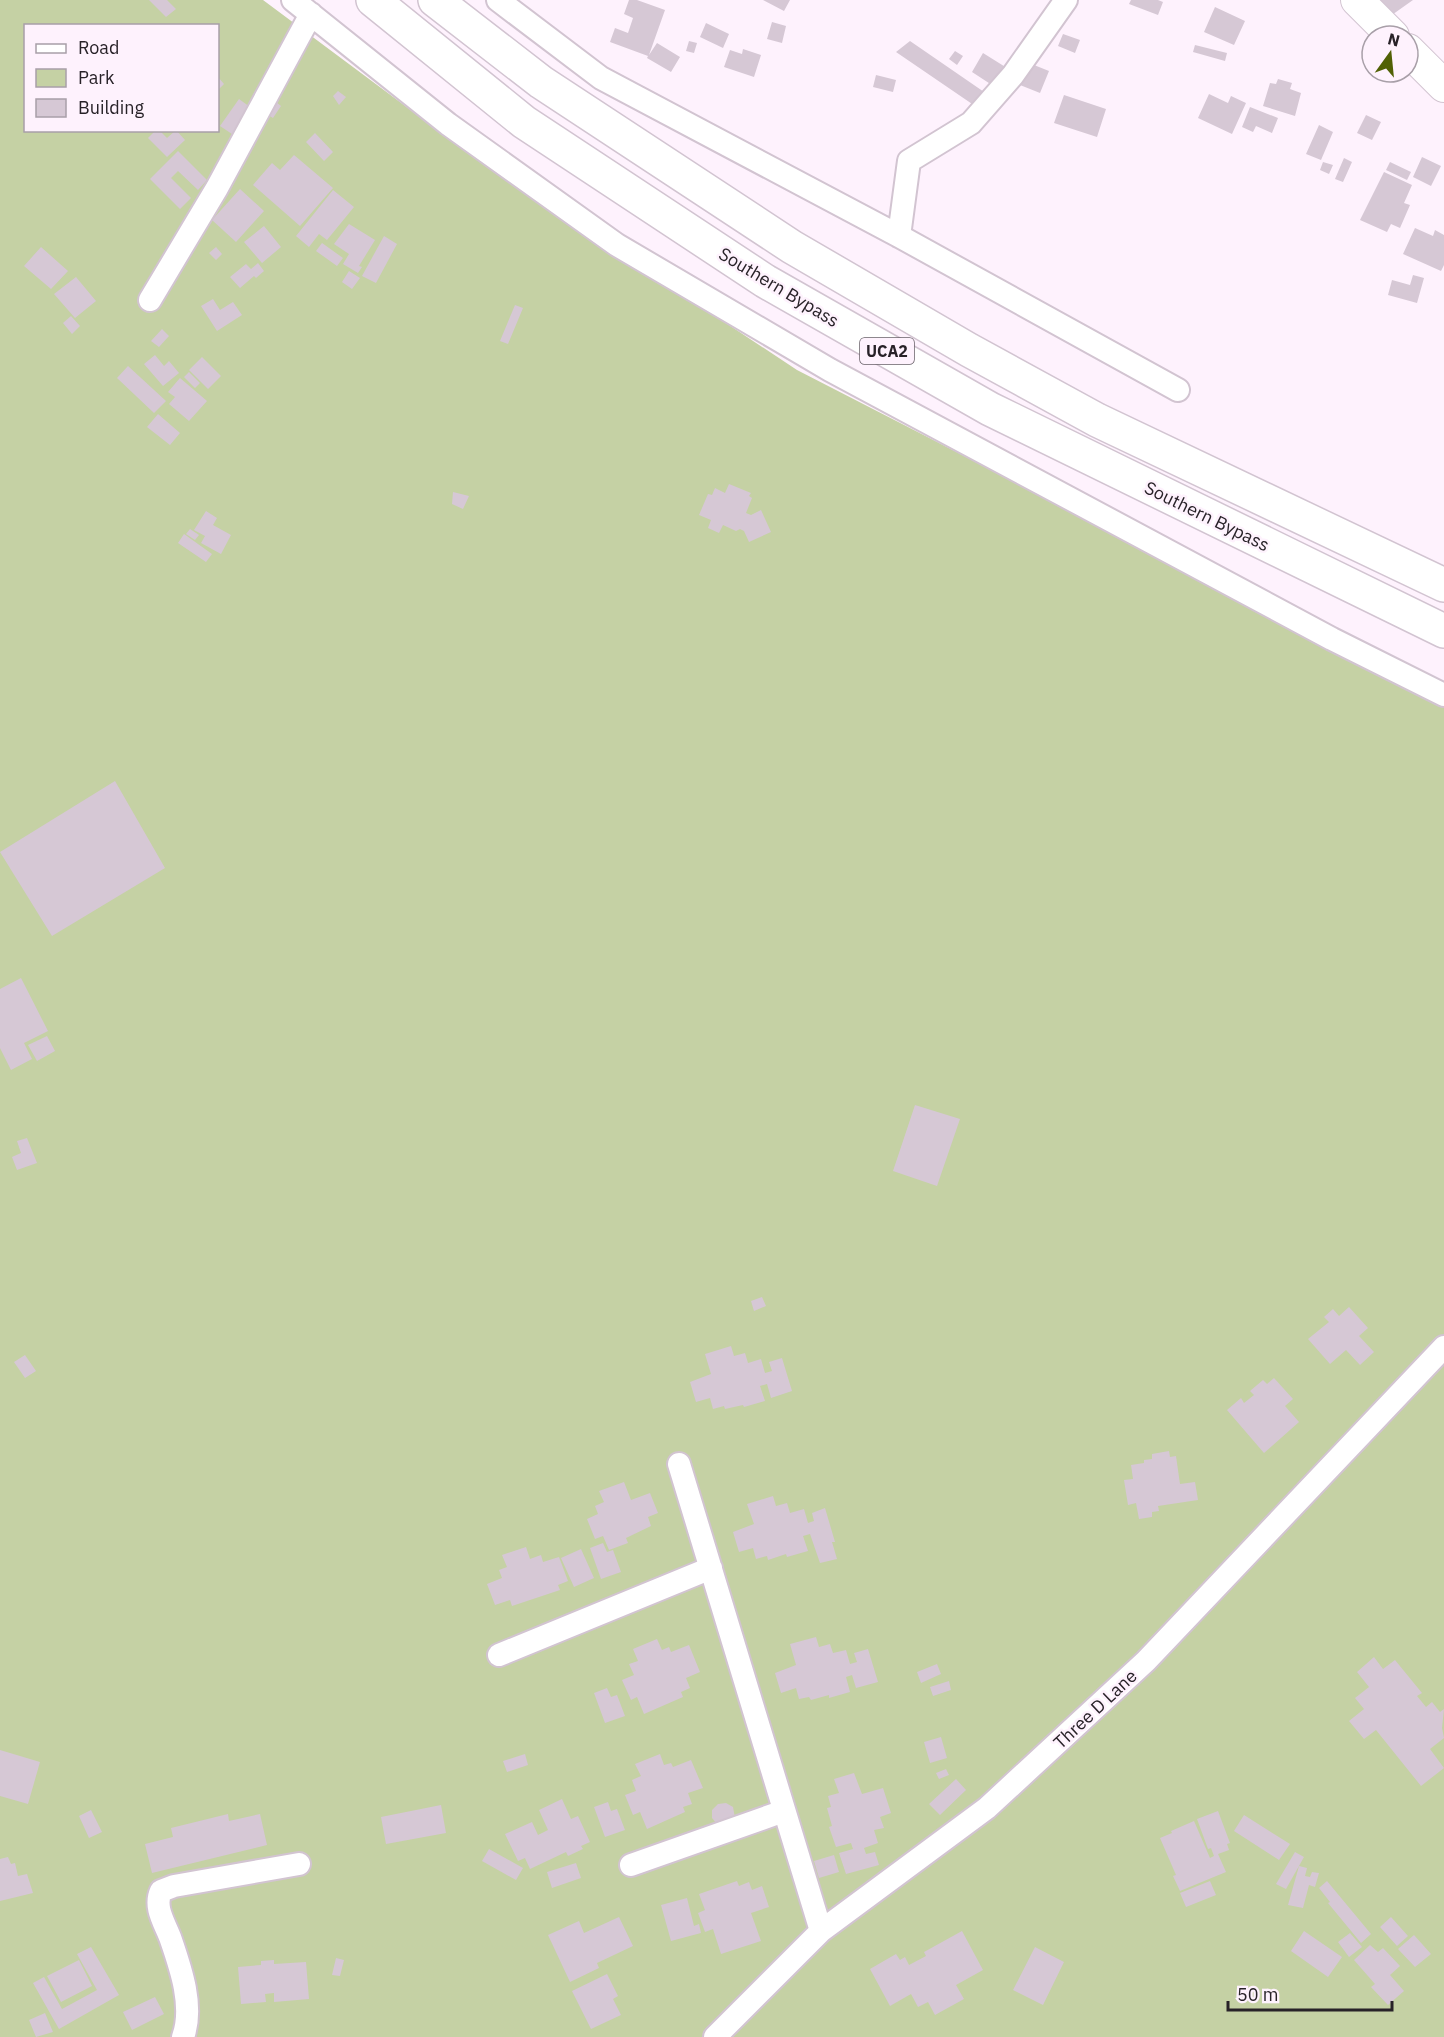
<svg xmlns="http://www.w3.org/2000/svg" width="1444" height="2037" viewBox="0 0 1444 2037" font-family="'IBM Plex Sans',sans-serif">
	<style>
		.green { fill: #c5d1a4; fill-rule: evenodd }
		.building { fill: #d6c8d5 }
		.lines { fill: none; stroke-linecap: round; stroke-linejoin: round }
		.minor-casing { stroke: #d2c4d1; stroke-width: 26 }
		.secondary-casing { stroke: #d2c4d1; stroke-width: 34 }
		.trunk-casing { stroke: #d2c4d1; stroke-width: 36 }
		.minor { stroke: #fff; stroke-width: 22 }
		.secondary { stroke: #fff; stroke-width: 32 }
		.trunk { stroke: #fff; stroke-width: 33 }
		.labels { text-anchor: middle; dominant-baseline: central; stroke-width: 5; stroke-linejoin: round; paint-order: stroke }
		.shield { fill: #fef2fd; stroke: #686068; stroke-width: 1.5 }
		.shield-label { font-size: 16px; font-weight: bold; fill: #282228 }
		.street-label { font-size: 18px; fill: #282228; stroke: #fef2fd }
	</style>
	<rect width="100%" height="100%" fill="#fef2fd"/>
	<!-- green -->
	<path class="green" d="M 0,0 L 263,0 L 459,146 L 797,370 L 1444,702 L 1444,2037 L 0,2037 ZM 26,26 L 218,26 L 218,130 L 26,130 Z"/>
	<!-- building -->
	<path class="building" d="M 149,0 L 167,0 L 176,9 L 166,17 Z
		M 629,0 L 637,0 L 665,10 L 649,55 L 657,43 L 680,57 L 671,72 L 647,58 L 648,56 L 610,42 L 615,28 L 628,33 L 633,18 L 624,14 Z
		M 763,0 L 790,0 L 784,11 Z
		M 1131,0 L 1158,0 L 1163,2 L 1158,15 L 1129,4 Z
		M 1376,0 L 1413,0 L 1389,17 Z
		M 1215,7 L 1245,21 L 1234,45 L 1204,32 Z
		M 772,22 L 786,26 L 782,43 L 767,39 Z
		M 706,23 L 729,34 L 723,48 L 700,37 Z
		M 1063,34 L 1080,40 L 1075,53 L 1058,46 Z
		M 689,41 L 697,43 L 694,53 L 686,51 Z
		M 910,41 L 987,94 L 978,108 L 896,52 Z
		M 1195,45 L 1227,53 L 1225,61 L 1193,52 Z
		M 743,49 L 761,55 L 754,77 L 724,67 L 730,50 L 742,54 Z
		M 955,51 L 963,56 L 957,65 L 949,59 Z
		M 983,53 L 1007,68 L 995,87 L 972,72 Z
		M 1029,63 L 1049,71 L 1040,93 L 1020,85 Z
		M 876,75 L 896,80 L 893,92 L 873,87 Z
		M 218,77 L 224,84 L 219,89 L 218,88 Z
		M 1278,79 L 1292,83 L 1290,89 L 1301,93 L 1295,116 L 1263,106 L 1270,83 L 1276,84 Z
		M 338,91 L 346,97 L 339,105 L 333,96 Z
		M 1209,94 L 1228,103 L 1231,96 L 1246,103 L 1232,134 L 1198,118 Z
		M 1064,95 L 1106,109 L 1097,137 L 1054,123 Z
		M 239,99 L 250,107 L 232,134 L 220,126 Z
		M 276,102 L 281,106 L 273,118 L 268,115 Z
		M 1250,107 L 1278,118 L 1272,133 L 1256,126 L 1253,132 L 1242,127 Z
		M 1366,115 L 1381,122 L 1372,140 L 1357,133 Z
		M 1319,125 L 1333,132 L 1321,160 L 1306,154 Z
		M 156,130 L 159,130 L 167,138 L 176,130 L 185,140 L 167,157 L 148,138 Z
		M 315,133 L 333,152 L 324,161 L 306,142 Z
		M 178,151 L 207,180 L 198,190 L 178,171 L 171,178 L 191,198 L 180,209 L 150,179 Z
		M 294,155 L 333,188 L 300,226 L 253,185 L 272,163 L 280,170 Z
		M 1422,157 L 1441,166 L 1431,186 L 1413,177 Z
		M 1344,158 L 1352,162 L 1343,182 L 1335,179 Z
		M 1323,162 L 1333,165 L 1329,174 L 1320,170 Z
		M 1390,162 L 1411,172 L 1407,180 L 1386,170 Z
		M 1384,172 L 1412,185 L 1404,203 L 1410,205 L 1400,228 L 1391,224 L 1387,232 L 1360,220 Z
		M 240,189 L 264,211 L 236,242 L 212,220 Z
		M 333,190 L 354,207 L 327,240 L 319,234 L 309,247 L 296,236 Z
		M 349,224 L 375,240 L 359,266 L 362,267 L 358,273 L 343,264 L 349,254 L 334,244 Z
		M 264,226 L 281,247 L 262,263 L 244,242 Z
		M 1415,228 L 1433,236 L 1435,230 L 1444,235 L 1444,265 L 1441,271 L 1403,254 Z
		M 384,236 L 397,244 L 376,283 L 362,276 Z
		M 322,243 L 343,258 L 337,266 L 316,251 Z
		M 41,247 L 68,271 L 51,289 L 24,266 Z
		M 216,247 L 222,254 L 216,260 L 209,253 Z
		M 258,263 L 264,271 L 256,278 L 254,276 L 240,288 L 230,277 L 246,264 L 251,269 Z
		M 349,271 L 360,278 L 352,289 L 342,282 Z
		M 1413,275 L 1424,278 L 1417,303 L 1388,295 L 1392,280 L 1410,285 Z
		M 76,277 L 96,301 L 75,318 L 54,294 Z
		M 213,299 L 220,310 L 233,302 L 242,315 L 217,331 L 201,306 Z
		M 515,305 L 523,308 L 508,344 L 500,341 Z
		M 71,316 L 80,326 L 72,334 L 63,323 Z
		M 162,329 L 169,336 L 159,347 L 151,341 Z
		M 155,355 L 164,366 L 169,361 L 179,373 L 163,386 L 144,364 Z
		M 202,357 L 221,376 L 208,389 L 189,370 Z
		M 128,366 L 166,401 L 154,413 L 117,378 Z
		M 189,372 L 200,383 L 195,388 L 184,377 Z
		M 180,378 L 207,401 L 189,421 L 169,404 L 175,397 L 168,392 Z
		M 158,414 L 180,433 L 170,445 L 147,427 Z
		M 729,484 L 751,493 L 749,496 L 752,498 L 746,513 L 751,515 L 761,510 L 771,532 L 749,542 L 744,531 L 740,529 L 736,531 L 723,525 L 719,533 L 708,528 L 711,520 L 699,515 L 708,494 L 712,495 L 715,488 L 725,493 Z
		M 453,492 L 469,496 L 463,509 L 452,504 Z
		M 206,511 L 217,518 L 213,525 L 231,535 L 221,554 L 201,543 L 205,536 L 194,530 Z
		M 190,529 L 199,535 L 195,540 L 186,534 Z
		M 184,534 L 212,554 L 206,562 L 178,543 Z
		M 115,781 L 165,868 L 52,936 L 0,852 Z
		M 21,978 L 48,1031 L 24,1043 L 32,1059 L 11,1070 L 0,1048 L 0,989 Z
		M 47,1036 L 55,1051 L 37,1061 L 28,1045 Z
		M 915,1105 L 960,1119 L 937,1186 L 893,1171 Z
		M 27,1138 L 37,1163 L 17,1170 L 12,1157 L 21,1153 L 17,1141 Z
		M 762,1297 L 766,1306 L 754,1311 L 751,1301 Z
		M 1349,1307 L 1368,1328 L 1359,1336 L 1374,1352 L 1360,1365 L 1346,1350 L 1330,1364 L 1308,1339 L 1329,1322 L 1324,1317 L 1333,1309 L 1339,1316 Z
		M 731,1346 L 734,1356 L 745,1353 L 748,1363 L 761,1359 L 765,1373 L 772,1371 L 769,1362 L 782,1358 L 792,1391 L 771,1398 L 767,1384 L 760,1386 L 765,1401 L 744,1407 L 743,1405 L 725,1409 L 724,1406 L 713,1409 L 710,1398 L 696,1402 L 690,1382 L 711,1374 L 705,1354 Z
		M 25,1355 L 36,1371 L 25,1378 L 14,1362 Z
		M 1274,1378 L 1293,1399 L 1285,1406 L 1299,1422 L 1264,1453 L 1227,1410 L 1241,1398 L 1244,1403 L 1254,1395 L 1250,1391 L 1263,1380 L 1267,1384 Z
		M 1169,1451 L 1170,1457 L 1176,1456 L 1180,1484 L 1195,1482 L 1198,1500 L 1158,1506 L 1159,1511 L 1152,1512 L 1152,1517 L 1139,1519 L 1136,1503 L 1128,1505 L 1124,1480 L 1133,1479 L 1131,1465 L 1144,1463 L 1144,1460 L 1152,1459 L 1152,1454 Z
		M 624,1482 L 631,1500 L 650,1493 L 658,1513 L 648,1517 L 651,1526 L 626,1538 L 628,1543 L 609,1550 L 603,1536 L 595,1539 L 587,1519 L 598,1514 L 595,1506 L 604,1502 L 599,1491 Z
		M 773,1496 L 776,1506 L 787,1503 L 790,1513 L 804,1509 L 808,1523 L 814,1521 L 812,1513 L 825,1508 L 835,1542 L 832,1542 L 837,1559 L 820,1563 L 810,1534 L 803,1536 L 808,1551 L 787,1557 L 786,1554 L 768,1560 L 767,1556 L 756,1559 L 753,1548 L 739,1552 L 733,1532 L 754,1524 L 747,1504 Z
		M 603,1543 L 607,1552 L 613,1550 L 621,1572 L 601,1579 L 590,1548 Z
		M 526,1547 L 530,1559 L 541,1555 L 543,1562 L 559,1557 L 568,1581 L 558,1585 L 560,1590 L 512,1606 L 510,1600 L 495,1605 L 487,1584 L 502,1578 L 499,1570 L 507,1567 L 502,1555 Z
		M 581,1549 L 594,1578 L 574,1587 L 561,1558 Z
		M 816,1637 L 819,1647 L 830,1644 L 833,1653 L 846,1650 L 850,1664 L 857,1662 L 854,1653 L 868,1649 L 878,1682 L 856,1688 L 852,1675 L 846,1677 L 850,1692 L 829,1698 L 829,1695 L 811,1700 L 809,1697 L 799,1699 L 796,1688 L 781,1693 L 775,1673 L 796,1665 L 790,1644 Z
		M 657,1639 L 662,1650 L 669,1647 L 671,1652 L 689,1645 L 700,1672 L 686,1678 L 690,1688 L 681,1692 L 683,1697 L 644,1714 L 637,1697 L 631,1700 L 622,1680 L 634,1675 L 629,1664 L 638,1661 L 633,1649 Z
		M 1374,1657 L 1383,1669 L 1395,1660 L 1422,1693 L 1417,1696 L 1426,1707 L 1432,1702 L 1440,1712 L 1444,1709 L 1442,1728 L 1444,1738 L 1430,1749 L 1444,1768 L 1421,1786 L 1376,1730 L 1364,1739 L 1349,1721 L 1364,1709 L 1355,1698 L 1369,1687 L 1357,1672 Z
		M 937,1664 L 941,1674 L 921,1683 L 917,1672 Z
		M 949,1681 L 951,1690 L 933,1696 L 930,1687 Z
		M 607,1688 L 611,1697 L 617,1695 L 625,1716 L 605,1723 L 594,1693 Z
		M 941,1737 L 947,1758 L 930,1763 L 924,1742 Z
		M 0,1750 L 40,1762 L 28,1804 L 0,1796 Z
		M 525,1754 L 528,1765 L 507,1772 L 503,1761 Z
		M 660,1754 L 664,1765 L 671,1763 L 673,1767 L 691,1760 L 703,1788 L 688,1793 L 692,1804 L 683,1807 L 685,1812 L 647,1829 L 640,1812 L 633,1815 L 625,1795 L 636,1791 L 632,1780 L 641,1776 L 635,1764 Z
		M 946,1769 L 949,1775 L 939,1779 L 936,1773 Z
		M 854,1773 L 862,1794 L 883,1788 L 891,1813 L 880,1817 L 884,1828 L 874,1830 L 878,1843 L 864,1848 L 866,1854 L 875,1852 L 879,1865 L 846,1874 L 839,1853 L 853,1849 L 851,1843 L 836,1847 L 829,1827 L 832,1826 L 827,1808 L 831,1807 L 828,1796 L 839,1793 L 834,1779 Z
		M 956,1779 L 966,1790 L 940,1815 L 929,1804 Z
		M 562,1799 L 571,1819 L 578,1816 L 590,1842 L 581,1846 L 583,1849 L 568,1856 L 566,1852 L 530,1869 L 525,1858 L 518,1861 L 505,1834 L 532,1822 L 538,1835 L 548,1830 L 539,1810 Z
		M 608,1802 L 611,1811 L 617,1809 L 625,1830 L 605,1837 L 594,1807 Z
		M 726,1803 L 733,1807 L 735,1818 L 717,1824 L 712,1818 L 712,1810 L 718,1804 Z
		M 441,1805 L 446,1833 L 386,1844 L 381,1817 Z
		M 91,1810 L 102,1832 L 89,1838 L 79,1816 Z
		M 1218,1811 L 1230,1843 L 1227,1844 L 1229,1850 L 1218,1854 L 1226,1872 L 1180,1891 L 1173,1876 L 1176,1875 L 1160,1838 L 1172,1833 L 1171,1831 L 1194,1821 L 1210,1858 L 1214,1856 L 1211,1848 L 1208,1849 L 1197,1819 Z
		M 228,1814 L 229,1821 L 260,1814 L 267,1845 L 152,1873 L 145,1844 L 173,1837 L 171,1828 Z
		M 1244,1815 L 1290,1844 L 1279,1860 L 1234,1831 Z
		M 489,1849 L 523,1868 L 516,1880 L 482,1861 Z
		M 1295,1852 L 1304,1857 L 1286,1889 L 1276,1884 Z
		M 834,1855 L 839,1872 L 819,1878 L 814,1861 Z
		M 8,1857 L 11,1864 L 15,1863 L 18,1876 L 27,1874 L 33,1893 L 0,1901 L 0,1859 Z
		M 576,1863 L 581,1878 L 552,1888 L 547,1872 Z
		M 1299,1866 L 1307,1868 L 1305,1876 L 1310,1877 L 1312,1872 L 1319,1873 L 1315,1887 L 1309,1885 L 1303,1908 L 1288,1905 Z
		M 737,1881 L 739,1886 L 749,1882 L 752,1890 L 762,1886 L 769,1907 L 751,1913 L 761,1941 L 721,1954 L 713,1929 L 705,1932 L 698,1913 L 705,1910 L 699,1894 Z
		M 1210,1881 L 1216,1895 L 1186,1907 L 1180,1893 Z
		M 1327,1881 L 1371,1934 L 1361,1943 L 1328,1903 L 1330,1902 L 1319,1888 Z
		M 687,1898 L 694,1926 L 699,1924 L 701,1933 L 671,1941 L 661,1905 Z
		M 619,1917 L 633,1946 L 597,1963 L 599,1968 L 570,1982 L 548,1935 L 579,1921 L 584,1933 Z
		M 1391,1917 L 1408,1936 L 1397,1946 L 1380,1927 Z
		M 962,1931 L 983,1970 L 956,1985 L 964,1999 L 935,2015 L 928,2002 L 918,2007 L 911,1994 L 890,2006 L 870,1969 L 896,1954 L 900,1960 L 905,1957 L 909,1965 L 926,1956 L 924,1952 Z
		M 1304,1931 L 1342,1957 L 1328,1977 L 1291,1951 Z
		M 1350,1933 L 1362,1947 L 1349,1957 L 1338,1942 Z
		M 1414,1935 L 1431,1954 L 1415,1967 L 1398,1949 Z
		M 1370,1945 L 1378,1952 L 1383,1948 L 1400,1966 L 1390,1975 L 1404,1991 L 1388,2005 L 1371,1987 L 1375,1984 L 1354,1960 Z
		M 91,1947 L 119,1995 L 59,2029 L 33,1983 L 44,1977 L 62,2009 L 97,1990 L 77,1954 Z
		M 1035,1947 L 1064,1962 L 1043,2005 L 1013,1990 Z
		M 336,1958 L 344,1960 L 340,1976 L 332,1975 Z
		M 79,1960 L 92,1986 L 61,2002 L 47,1976 Z
		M 274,1960 L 274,1964 L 306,1962 L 309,1999 L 274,2002 L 274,1993 L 265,1994 L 266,2002 L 241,2004 L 238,1967 L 261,1965 L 261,1961 Z
		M 607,1974 L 618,1996 L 613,1999 L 621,2015 L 591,2029 L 572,1991 Z
		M 155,1997 L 164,2014 L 132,2030 L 123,2012 Z
		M 45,2013 L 53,2032 L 36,2037 L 29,2020 Z"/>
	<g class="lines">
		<!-- minor casing -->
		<g class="minor-casing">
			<path id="minor" d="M 293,0 L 448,124 L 617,245 L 830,370 L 1332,639 L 1444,695
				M 498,0 L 601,78 L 899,236 L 1178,390
				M 899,236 L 909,161 L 971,123 L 1013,75 L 1066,0
				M 150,300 L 217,188 L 311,14
				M 679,1464 L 821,1931
				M 499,1655 L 711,1568
				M 631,1865 L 784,1811
				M 183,2037 C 194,2007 181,1969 171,1940 C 166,1925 153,1908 161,1891 L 174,1886 L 299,1864
				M 715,2037 L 821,1931 L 987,1808 L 1146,1661 L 1444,1347"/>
		</g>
		<!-- secondary casing -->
		<g class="secondary-casing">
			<path id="secondary" d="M 1357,0 L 1393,36
				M 1408,50 L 1444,86"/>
		</g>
		<!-- trunk casing -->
		<g class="trunk-casing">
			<path id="trunk" d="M 373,0 L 524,122 L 765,281 L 990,409 L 1444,631
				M 435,0 L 541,82 L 792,247 L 969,350 L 1097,420 L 1444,585"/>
		</g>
		<!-- minor -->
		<use href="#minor" class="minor"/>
		<!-- secondary -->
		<use href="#secondary" class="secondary"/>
		<!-- trunk -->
		<use href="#trunk" class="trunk"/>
	</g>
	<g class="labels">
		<!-- shield labels -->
		<rect class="shield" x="860" y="338" width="54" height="26" rx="4.5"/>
		<g class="shield-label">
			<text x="887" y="351">UCA2</text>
		</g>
		<!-- street labels -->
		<g class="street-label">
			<text transform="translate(779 287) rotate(31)">Southern Bypass</text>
			<text transform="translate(1207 516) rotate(26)">Southern Bypass</text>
			<text transform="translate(1095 1709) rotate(-43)">Three D Lane</text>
		</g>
	</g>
	<!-- legend -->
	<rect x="24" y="24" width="195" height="108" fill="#fef2fd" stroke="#a89fa8" stroke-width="1.5"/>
	<rect x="36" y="44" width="30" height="9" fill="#ffffff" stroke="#a89fa8" stroke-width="1.5"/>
	<text x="78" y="54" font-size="18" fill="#282228">Road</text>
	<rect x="36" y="69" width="30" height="18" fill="#c5d1a4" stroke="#a89fa8" stroke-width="1.5"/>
	<text x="78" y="84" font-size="18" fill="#282228">Park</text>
	<rect x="36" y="99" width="30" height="18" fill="#d6c8d5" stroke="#a89fa8" stroke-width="1.5"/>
	<text x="78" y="114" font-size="18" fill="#282228">Building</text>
	<!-- north arrow -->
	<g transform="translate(1390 54) rotate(15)"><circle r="28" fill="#fef2fd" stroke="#a89fa8" stroke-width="1.5"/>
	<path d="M0-4.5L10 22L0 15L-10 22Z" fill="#516105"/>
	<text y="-9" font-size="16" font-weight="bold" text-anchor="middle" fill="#282228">N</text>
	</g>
	<!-- scale -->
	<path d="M1228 2001v9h164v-9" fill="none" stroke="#282228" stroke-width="3"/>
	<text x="1237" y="2001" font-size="18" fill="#282228" stroke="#fef2fd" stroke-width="4.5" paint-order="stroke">50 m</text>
</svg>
